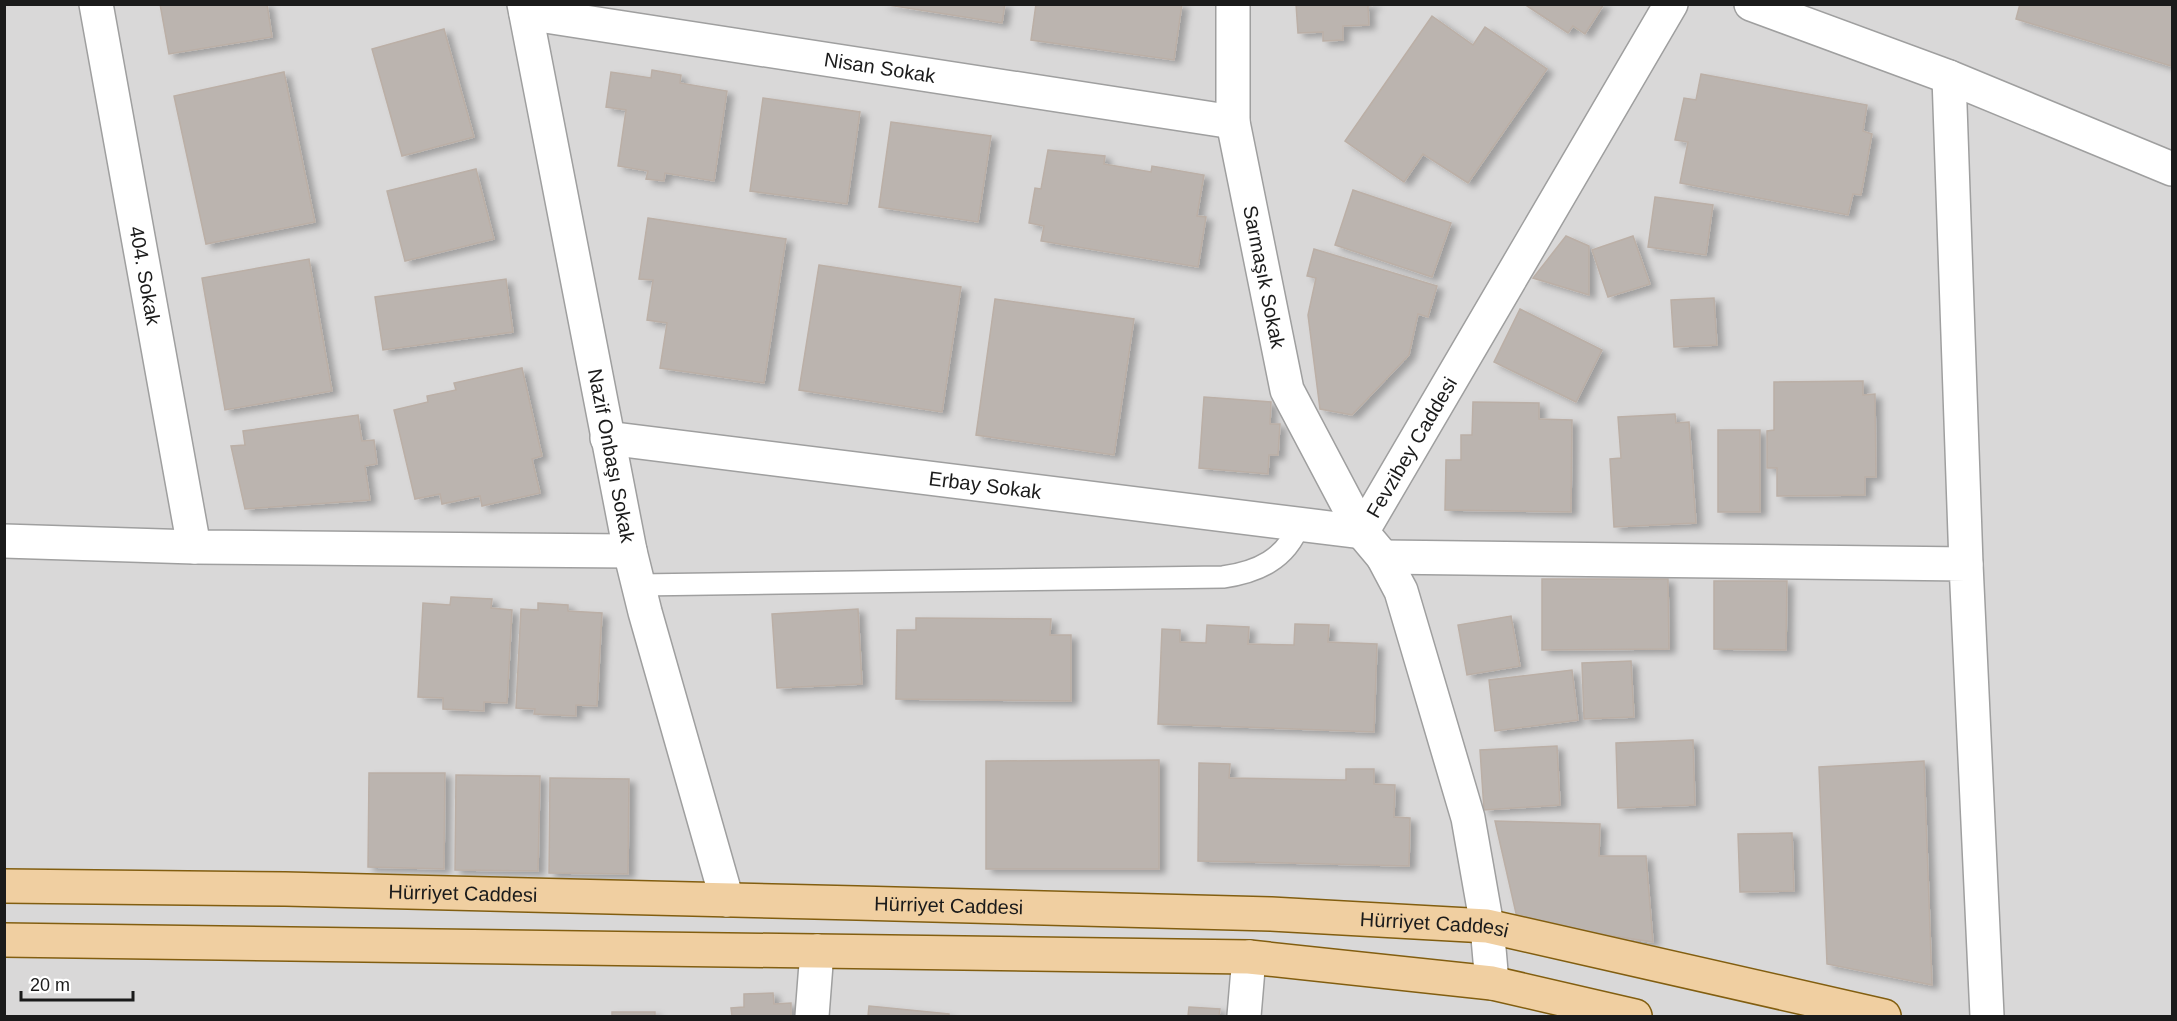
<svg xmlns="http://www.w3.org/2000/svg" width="2177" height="1021" viewBox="0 0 2177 1021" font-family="Helvetica,sans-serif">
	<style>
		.residential { fill: #d9d8d8 }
		.building { fill: #bbb4af; stroke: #bbafa6; stroke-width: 1.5; filter: url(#shadow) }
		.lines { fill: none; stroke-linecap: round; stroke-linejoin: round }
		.lane-casing { stroke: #9f9f9f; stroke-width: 24 }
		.street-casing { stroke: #9f9f9f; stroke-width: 36 }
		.primary-casing { stroke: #825e10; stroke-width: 36 }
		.lane { stroke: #fff; stroke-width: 21 }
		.street { stroke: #fff; stroke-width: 33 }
		.primary { stroke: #f0cfa1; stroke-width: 33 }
		.labels { text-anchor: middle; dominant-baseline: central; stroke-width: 6; stroke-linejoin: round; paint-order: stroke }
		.street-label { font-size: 20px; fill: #1b1b1b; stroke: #fff }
	</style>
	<defs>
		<filter id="shadow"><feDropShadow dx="6" dy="4" stdDeviation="3" flood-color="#0004"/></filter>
	</defs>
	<rect width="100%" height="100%" fill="#ebe8e1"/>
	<!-- residential -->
	<path class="residential" d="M 5,5 L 2172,5 L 2172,1016 L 5,1016 Z"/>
	<!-- building -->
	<path class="building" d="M 160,4 L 267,4 L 272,37 L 169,54 Z
		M 882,4 L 1005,4 L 1002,23 Z
		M 1036,4 L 1182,4 L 1174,60 L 1031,40 Z
		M 1296,4 L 1374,4 L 1374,5 L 1368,6 L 1369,25 L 1343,26 L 1343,40 L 1323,41 L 1323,32 L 1298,33 Z
		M 1524,4 L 1604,4 L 1585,34 L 1573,26 L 1568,33 Z
		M 2020,4 L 2172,4 L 2171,66 L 2016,19 Z
		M 1432,16 L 1473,45 L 1485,27 L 1547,69 L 1468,183 L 1423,154 L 1404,182 L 1345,141 Z
		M 444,29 L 474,137 L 402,156 L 372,49 Z
		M 652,70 L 681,75 L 680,83 L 727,91 L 714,181 L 665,173 L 664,181 L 646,179 L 648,171 L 618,166 L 626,110 L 606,107 L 611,72 L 651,78 Z
		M 284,72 L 315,222 L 206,244 L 174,96 Z
		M 1701,74 L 1867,105 L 1863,131 L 1872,134 L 1861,195 L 1853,194 L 1848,215 L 1680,183 L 1688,142 L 1675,140 L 1684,98 L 1696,100 Z
		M 763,98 L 860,112 L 847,204 L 750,191 Z
		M 891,122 L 991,136 L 978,222 L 879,207 Z
		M 1048,150 L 1105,156 L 1104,164 L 1151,172 L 1152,166 L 1204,175 L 1197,216 L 1206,217 L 1198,267 L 1041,241 L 1044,226 L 1029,223 L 1035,188 L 1041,189 Z
		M 476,169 L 494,239 L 405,261 L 387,191 Z
		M 1353,190 L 1451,223 L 1432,277 L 1335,245 Z
		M 1655,197 L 1713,205 L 1706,255 L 1648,247 Z
		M 648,218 L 786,239 L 764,383 L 660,368 L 667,323 L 647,320 L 653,280 L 639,279 Z
		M 1566,236 L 1589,246 L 1589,295 L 1533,278 Z
		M 1633,236 L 1650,284 L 1608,297 L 1592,250 Z
		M 1314,249 L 1437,286 L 1428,317 L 1418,314 L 1409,355 L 1352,415 L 1320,409 L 1308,315 L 1316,278 L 1307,276 Z
		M 309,259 L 332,391 L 225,410 L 202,278 Z
		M 819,265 L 961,287 L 942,412 L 799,390 Z
		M 506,279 L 513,332 L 383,350 L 375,297 Z
		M 1714,298 L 1717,345 L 1674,347 L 1671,300 Z
		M 995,299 L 1134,319 L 1114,455 L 976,435 Z
		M 1520,309 L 1602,350 L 1576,402 L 1494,362 Z
		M 522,368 L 542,456 L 532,459 L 540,493 L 482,506 L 480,496 L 442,504 L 440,494 L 415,499 L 394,410 L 428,402 L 427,396 L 456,390 L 454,383 Z
		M 1863,381 L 1863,395 L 1875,394 L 1876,477 L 1865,477 L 1865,495 L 1777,496 L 1777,468 L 1767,468 L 1767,431 L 1774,430 L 1774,382 Z
		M 1204,397 L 1271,402 L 1270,424 L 1280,424 L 1278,455 L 1269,455 L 1268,474 L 1199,468 Z
		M 1473,402 L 1539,403 L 1539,419 L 1572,420 L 1571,512 L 1445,510 L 1446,460 L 1461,460 L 1461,435 L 1472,435 Z
		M 1675,414 L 1676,423 L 1689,422 L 1696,523 L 1614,527 L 1610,459 L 1621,458 L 1618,417 Z
		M 358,415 L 362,441 L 374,440 L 377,464 L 365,466 L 370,500 L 245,509 L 231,446 L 245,445 L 243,431 Z
		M 1718,430 L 1760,430 L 1760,512 L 1718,512 Z
		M 1542,579 L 1668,579 L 1669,649 L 1542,650 Z
		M 1714,581 L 1787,581 L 1786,650 L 1714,649 Z
		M 451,597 L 492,599 L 491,608 L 512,610 L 507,703 L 484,702 L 484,711 L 443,709 L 443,698 L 418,697 L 423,603 L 450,605 Z
		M 538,603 L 568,605 L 568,611 L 602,613 L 597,706 L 576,705 L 576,716 L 534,714 L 535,709 L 516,708 L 521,609 L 538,610 Z
		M 858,609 L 862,684 L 777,688 L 772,614 Z
		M 1511,616 L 1520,666 L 1467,675 L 1458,625 Z
		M 916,618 L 1051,619 L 1050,635 L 1071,635 L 1071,701 L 896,699 L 897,630 L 916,630 Z
		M 1295,624 L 1329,625 L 1328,642 L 1377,644 L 1374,732 L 1158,724 L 1162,629 L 1180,630 L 1180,642 L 1206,643 L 1207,625 L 1249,627 L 1248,644 L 1294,645 Z
		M 1631,661 L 1634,717 L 1584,719 L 1582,663 Z
		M 1572,670 L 1578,720 L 1495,731 L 1489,680 Z
		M 1693,740 L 1695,805 L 1618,808 L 1616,743 Z
		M 1557,746 L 1560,805 L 1484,810 L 1480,750 Z
		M 1159,760 L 1159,869 L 986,869 L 986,761 Z
		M 1924,761 L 1932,985 L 1827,964 L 1819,767 Z
		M 1199,763 L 1230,764 L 1229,778 L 1346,780 L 1346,769 L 1374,769 L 1374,784 L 1395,785 L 1394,817 L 1410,818 L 1409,866 L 1198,861 Z
		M 369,773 L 445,773 L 444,869 L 368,867 Z
		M 456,775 L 540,776 L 538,871 L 455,870 Z
		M 550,778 L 629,779 L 628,874 L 549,873 Z
		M 1495,821 L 1600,824 L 1599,856 L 1646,856 L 1653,942 L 1518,922 Z
		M 1792,833 L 1794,891 L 1740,892 L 1738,834 Z
		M 773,993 L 774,1004 L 791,1003 L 791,1016 L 732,1016 L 731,1008 L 744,1007 L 744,994 Z
		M 869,1006 L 949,1014 L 949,1016 L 868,1016 Z
		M 1189,1007 L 1220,1009 L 1219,1016 L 1188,1016 Z
		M 612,1012 L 655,1012 L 655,1016 L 612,1016 Z"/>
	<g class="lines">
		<!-- lane casing -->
		<g class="lane-casing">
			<path id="lane" d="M 638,585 L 1223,577 C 1258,572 1286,559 1299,525"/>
		</g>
		<!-- street casing -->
		<g class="street-casing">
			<g id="street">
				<path id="s1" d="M 96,4 L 194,547"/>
				<path id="s2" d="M 524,4 L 630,551 L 645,612 L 727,900"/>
				<path id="s3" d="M 1233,4 L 1233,122 L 1287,390 L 1362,532 L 1383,557 L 1401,591 L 1468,818 L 1487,926 L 1492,983"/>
				<path d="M 1751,4 L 1949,77 L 2172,169"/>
				<path id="s4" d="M 526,13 L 1233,122"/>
				<path d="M 1949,77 L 1966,564"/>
				<path id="s5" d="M 607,438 L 1362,532"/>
				<path id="s6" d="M 1362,532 L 1671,4"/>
				<path d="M 4,541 L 194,547 L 630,551"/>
				<path d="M 1383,557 L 1966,564 L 1987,1016"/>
				<path d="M 812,1016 L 817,951"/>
				<path d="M 1244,1016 L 1249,957"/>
			</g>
		</g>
		<!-- primary casing -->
		<g class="primary-casing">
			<g id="primary">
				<path id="s7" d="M 4,886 L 285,889 L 857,903 L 1271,914 L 1487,926 L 1884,1016"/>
				<path d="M 4,940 L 1249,957 L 1492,983 L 1635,1016"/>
			</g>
		</g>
		<!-- lane -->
		<use href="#lane" class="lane"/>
		<!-- street -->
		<use href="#street" class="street"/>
		<!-- primary -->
		<use href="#primary" class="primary"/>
	</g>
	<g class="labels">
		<!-- street labels -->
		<g class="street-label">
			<text stroke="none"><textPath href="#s4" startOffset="358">Nisan Sokak</textPath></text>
			<text stroke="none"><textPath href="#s1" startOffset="276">404. Sokak</textPath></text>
			<text stroke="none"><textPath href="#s3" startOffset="276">Sarmaşık Sokak</textPath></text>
			<text stroke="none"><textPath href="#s6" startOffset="98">Fevzibey Caddesi</textPath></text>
			<text stroke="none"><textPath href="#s2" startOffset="460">Nazif Onbaşı Sokak</textPath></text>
			<text stroke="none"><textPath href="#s5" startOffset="381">Erbay Sokak</textPath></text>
			<text stroke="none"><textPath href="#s7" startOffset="459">Hürriyet Caddesi</textPath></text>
			<text stroke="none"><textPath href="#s7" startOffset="945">Hürriyet Caddesi</textPath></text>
			<text stroke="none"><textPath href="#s7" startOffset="1431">Hürriyet Caddesi</textPath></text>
		</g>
	</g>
	<!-- border -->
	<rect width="2177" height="1021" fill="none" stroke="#1b1b1b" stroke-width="12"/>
	<!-- scale -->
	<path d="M21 991v9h112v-9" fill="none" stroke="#1b1b1b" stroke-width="3"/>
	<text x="30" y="991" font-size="18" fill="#1b1b1b" stroke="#ffffff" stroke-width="4.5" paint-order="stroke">20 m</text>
</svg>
